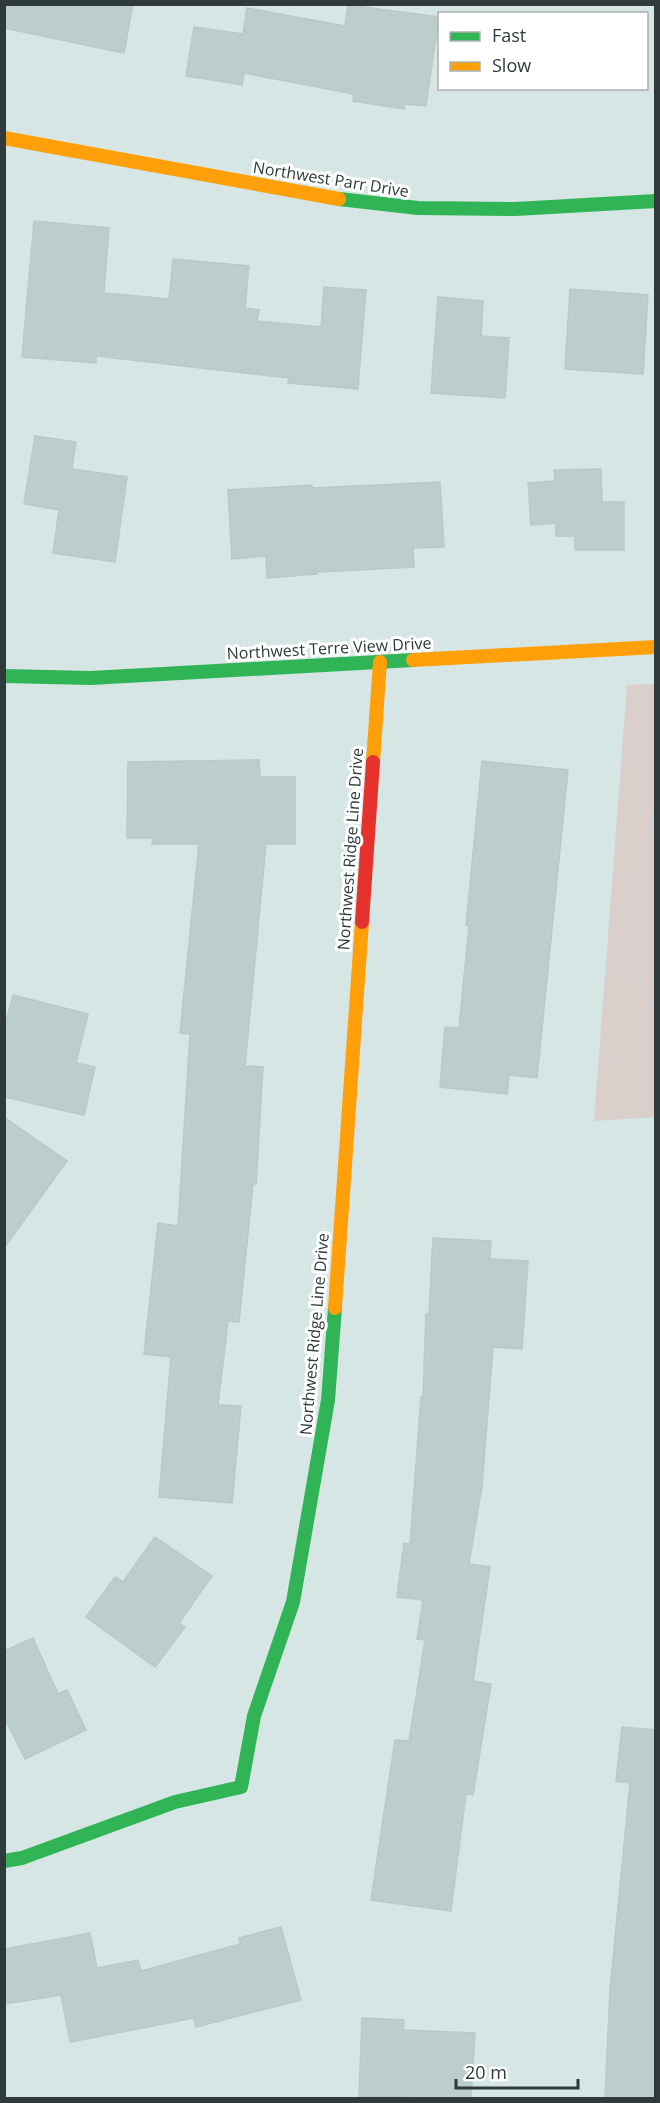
<svg xmlns="http://www.w3.org/2000/svg" width="660" height="2103" viewBox="0 0 660 2103" font-family="'Open Sans',sans-serif">
	<style>
		.green { fill: #dacfca }
		.building { fill: #bccecc; stroke: #bbc8c6; stroke-width: 1.5 }
		.lines { fill: none; stroke-linecap: round; stroke-linejoin: round }
		.path { stroke: #ced2d2; stroke-width: 4; stroke-dasharray: 4.5 4.5; stroke-linecap: butt }
		.fast { stroke: #30b455; stroke-width: 14 }
		.slow { stroke: #ff9f0a; stroke-width: 14 }
		.jam { stroke: #e5322d; stroke-width: 14 }
		.labels { text-anchor: middle; dominant-baseline: central; stroke-width: 6; stroke-linejoin: round; paint-order: stroke }
		.street-label { font-size: 16px; fill: #2f3b3a; stroke: #fff }
	</style>
	<rect width="100%" height="100%" fill="#d5e6e4"/>
	<!-- green -->
	<path class="green" d="M 655,684 L 655,1117 L 594,1121 L 627,685 Z"/>
	<!-- building -->
	<path class="building" d="M 4,4 L 133,4 L 124,53 L 4,28 Z
		M 348,5 L 439,17 L 426,106 L 405,104 L 404,109 L 353,101 L 354,94 L 244,73 L 242,85 L 186,76 L 194,27 L 243,34 L 247,8 L 345,26 Z
		M 34,221 L 109,228 L 104,293 L 169,299 L 173,259 L 249,266 L 245,308 L 259,310 L 257,321 L 321,327 L 324,287 L 366,290 L 358,389 L 288,383 L 289,378 L 96,356 L 96,363 L 22,357 Z
		M 570,289 L 648,295 L 643,374 L 565,369 Z
		M 438,297 L 483,301 L 481,336 L 509,338 L 505,398 L 431,393 Z
		M 35,436 L 76,442 L 72,469 L 127,477 L 115,562 L 53,553 L 59,510 L 24,504 Z
		M 601,469 L 602,502 L 624,502 L 624,550 L 575,550 L 575,536 L 556,536 L 556,523 L 531,525 L 528,483 L 555,481 L 554,470 Z
		M 440,482 L 444,547 L 413,548 L 414,567 L 317,572 L 317,574 L 267,578 L 266,556 L 232,559 L 228,490 L 312,485 L 312,488 Z
		M 259,760 L 260,777 L 295,777 L 295,844 L 266,844 L 245,1066 L 263,1067 L 256,1184 L 253,1184 L 239,1322 L 228,1321 L 218,1405 L 241,1406 L 232,1503 L 159,1497 L 171,1357 L 144,1354 L 158,1223 L 178,1226 L 190,1034 L 180,1033 L 199,844 L 152,844 L 153,838 L 127,838 L 128,762 Z
		M 482,761 L 568,770 L 537,1078 L 509,1075 L 507,1094 L 440,1087 L 445,1027 L 459,1028 L 469,926 L 466,925 Z
		M 13,995 L 88,1014 L 76,1063 L 95,1067 L 84,1115 L 4,1097 L 4,1028 Z
		M 4,1117 L 67,1161 L 4,1248 Z
		M 433,1238 L 491,1241 L 490,1259 L 528,1261 L 522,1349 L 493,1347 L 482,1486 L 469,1564 L 490,1567 L 473,1681 L 491,1684 L 473,1795 L 466,1794 L 451,1911 L 371,1900 L 395,1740 L 409,1741 L 425,1640 L 417,1639 L 423,1600 L 397,1597 L 404,1543 L 410,1544 L 421,1397 L 423,1397 L 426,1314 L 429,1314 Z
		M 155,1537 L 212,1576 L 179,1623 L 185,1627 L 155,1667 L 86,1617 L 115,1577 L 123,1582 Z
		M 33,1638 L 58,1694 L 67,1690 L 86,1730 L 25,1759 L 4,1717 L 4,1651 Z
		M 622,1727 L 656,1730 L 656,2098 L 605,2098 L 610,1990 L 630,1783 L 616,1781 Z
		M 281,1927 L 301,2000 L 196,2027 L 194,2018 L 70,2042 L 61,1995 L 4,2004 L 4,1949 L 90,1933 L 97,1968 L 138,1960 L 141,1971 L 240,1944 L 239,1938 Z
		M 362,2018 L 404,2020 L 403,2030 L 475,2033 L 471,2098 L 359,2097 Z"/>
	<g class="lines">
		<!-- path -->
		<path class="path" d="M 656,811 L 641,856 L 634,911 L 637,972 L 645,998 L 656,1009"/>
		<!-- fast -->
		<path class="fast" d="M 339,199 L 418,208 L 515,209 L 656,201
			M 4,676 L 91,678 L 413,660
			M 4,1861 L 22,1858 L 175,1802 L 241,1787 L 254,1716 L 293,1602 L 328,1400 L 335,1308"/>
		<!-- slow -->
		<path class="slow" d="M 4,138 L 339,199
			M 413,660 L 656,647
			M 373,762 L 380,662
			M 335,1308 L 362,922"/>
		<!-- jam -->
		<path class="jam" d="M 362,922 L 373,762"/>
	</g>
	<g class="labels">
		<!-- street labels -->
		<g class="street-label">
			<text transform="translate(331 179) rotate(9)">Northwest Parr Drive</text>
			<text transform="translate(329 648) rotate(-3)">Northwest Terre View Drive</text>
			<text transform="translate(350 849) rotate(-86)">Northwest Ridge Line Drive</text>
			<text transform="translate(314 1334) rotate(-85)">Northwest Ridge Line Drive</text>
		</g>
	</g>
	<!-- border -->
	<rect width="660" height="2103" fill="none" stroke="#2f3b3a" stroke-width="12"/>
	<!-- legend -->
	<rect x="438" y="12" width="210" height="78" fill="#ffffff" stroke="#acb1b0" stroke-width="1.5"/>
	<rect x="450" y="32" width="30" height="9" fill="#30b455" stroke="#acb1b0" stroke-width="1.5"/>
	<text x="492" y="42" font-size="18" fill="#2f3b3a">Fast</text>
	<rect x="450" y="62" width="30" height="9" fill="#ff9f0a" stroke="#acb1b0" stroke-width="1.5"/>
	<text x="492" y="72" font-size="18" fill="#2f3b3a">Slow</text>
	<!-- scale -->
	<path d="M456 2079v9h122v-9" fill="none" stroke="#2f3b3a" stroke-width="3"/>
	<text x="465" y="2079" font-size="18" fill="#2f3b3a" stroke="#ffffff" stroke-width="4.5" paint-order="stroke">20 m</text>
</svg>
